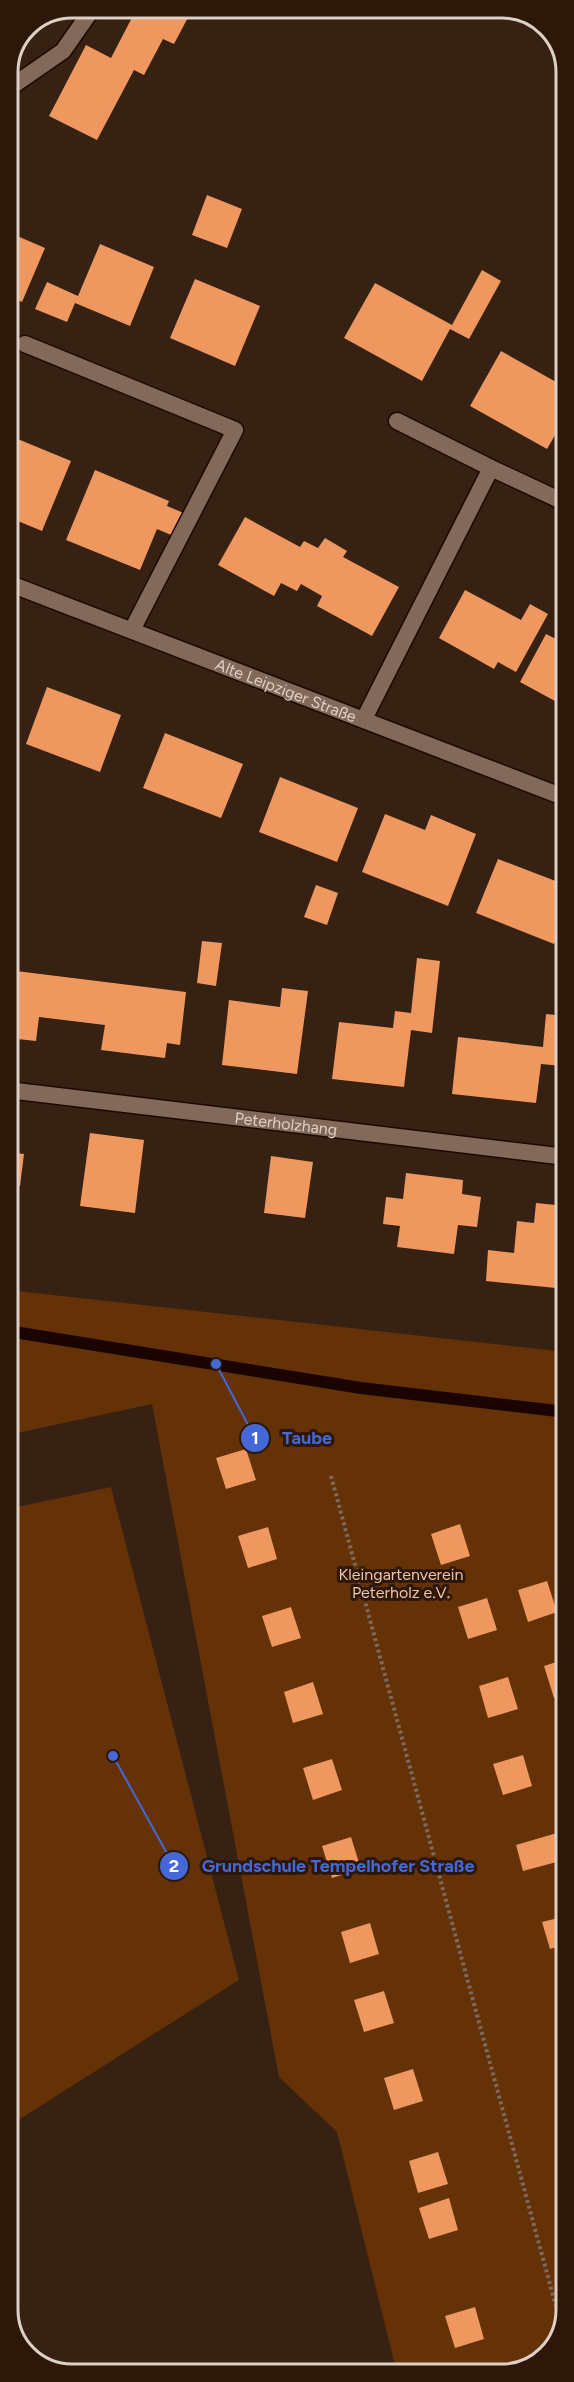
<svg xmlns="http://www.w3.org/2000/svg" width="574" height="2382" viewBox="0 0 574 2382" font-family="Figtree,sans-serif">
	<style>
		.green { fill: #653106 }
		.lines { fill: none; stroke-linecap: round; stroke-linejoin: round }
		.stream { stroke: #1b0400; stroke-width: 12 }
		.building { fill: #ee9860 }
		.service-casing { stroke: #1d0901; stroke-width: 19 }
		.minor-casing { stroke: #1d0901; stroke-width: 19 }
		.tertiary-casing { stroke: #1d0901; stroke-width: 19 }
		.path { stroke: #7c6a5e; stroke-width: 4; stroke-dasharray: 3 3; stroke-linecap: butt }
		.service { stroke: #83695a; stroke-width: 16 }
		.minor { stroke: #83695a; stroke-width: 16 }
		.tertiary { stroke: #83695a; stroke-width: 16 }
		.labels { text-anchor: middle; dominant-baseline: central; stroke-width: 6; stroke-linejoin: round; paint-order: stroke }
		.street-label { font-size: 16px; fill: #ded0c7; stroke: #2c1709 }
		.park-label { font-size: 16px; fill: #f0c3a9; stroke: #2c1709 }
		.rim { fill: none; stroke: #ded0c7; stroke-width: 3 }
		.leader { fill: none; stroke: #4468d5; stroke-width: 2 }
		.callout-dot { fill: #4468d5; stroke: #2c1709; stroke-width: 2 }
		.mark-label { font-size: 18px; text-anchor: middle; font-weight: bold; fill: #fff }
		.callout-label { font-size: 18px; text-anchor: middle; font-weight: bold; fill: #4468d5; stroke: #2c1709; stroke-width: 6; stroke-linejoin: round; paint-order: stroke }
	</style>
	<rect width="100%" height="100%" fill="#362113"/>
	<!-- green -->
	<path class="green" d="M 8,1290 L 566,1352 L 566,2311 L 551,2352 L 514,2373 L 397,2373 L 337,2132 L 279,2077 L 152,1404 L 8,1435 Z
		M 111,1487 L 239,1980 L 9,2126 L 8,1509 Z"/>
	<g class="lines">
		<!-- stream -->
		<path class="stream" d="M 8,1331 L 361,1388 L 566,1412"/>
	</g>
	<!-- building -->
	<path class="building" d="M 137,8 L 193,8 L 174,44 L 163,39 L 144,75 L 134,70 L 97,140 L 49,116 L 86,45 L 111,58 Z
		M 207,195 L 242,209 L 227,248 L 192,235 Z
		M 8,232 L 45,248 L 22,302 L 8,295 Z
		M 100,244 L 154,267 L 130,326 L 75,303 L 67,322 L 35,309 L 47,282 L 78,296 Z
		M 482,270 L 501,281 L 469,339 L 450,329 L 422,381 L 344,338 L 375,283 L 452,325 Z
		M 195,279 L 260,306 L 235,366 L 170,338 Z
		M 501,351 L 565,387 L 566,416 L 547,449 L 470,406 Z
		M 8,435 L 71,461 L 42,531 L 8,517 Z
		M 95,470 L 169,501 L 167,506 L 186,514 L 176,537 L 157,529 L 140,570 L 66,540 Z
		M 245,517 L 300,547 L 304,541 L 318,548 L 325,538 L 347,551 L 343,557 L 399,587 L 372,636 L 317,606 L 322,596 L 301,584 L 297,591 L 281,583 L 274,596 L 218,565 Z
		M 465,590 L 521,620 L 530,604 L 548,614 L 516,672 L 498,662 L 494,669 L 439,638 Z
		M 546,634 L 566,644 L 566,707 L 520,682 Z
		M 47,687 L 121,715 L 100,772 L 26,744 Z
		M 165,733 L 243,764 L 221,818 L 143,788 Z
		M 280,777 L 358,808 L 337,862 L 259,832 Z
		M 385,814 L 425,830 L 431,815 L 476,834 L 448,906 L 362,872 Z
		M 498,859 L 566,885 L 566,915 L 554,944 L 476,913 Z
		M 316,885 L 338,893 L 327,925 L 304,917 Z
		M 202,941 L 222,943 L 216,986 L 197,983 Z
		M 417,958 L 440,961 L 432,1033 L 411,1030 L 404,1087 L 332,1079 L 339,1022 L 393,1028 L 395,1011 L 411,1013 Z
		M 8,970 L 186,992 L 180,1045 L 167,1043 L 165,1058 L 101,1050 L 105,1025 L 39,1017 L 36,1041 L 8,1038 Z
		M 282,988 L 308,991 L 297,1074 L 222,1065 L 229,1000 L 280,1007 Z
		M 546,1014 L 566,1016 L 562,1066 L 541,1064 L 536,1103 L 452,1094 L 458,1037 L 543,1047 Z
		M 90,1133 L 144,1140 L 135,1213 L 80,1206 Z
		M 8,1152 L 24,1154 L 20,1186 L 8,1184 Z
		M 271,1156 L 313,1162 L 305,1218 L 264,1213 Z
		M 406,1173 L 463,1180 L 462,1194 L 481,1197 L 477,1227 L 458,1225 L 454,1254 L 397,1247 L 400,1226 L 383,1224 L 386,1197 L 403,1199 Z
		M 536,1203 L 566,1206 L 566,1289 L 486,1281 L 488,1250 L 514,1253 L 517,1221 L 534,1223 Z
		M 246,1449 L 256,1480 L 226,1489 L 216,1458 Z
		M 460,1524 L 470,1556 L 441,1565 L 431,1534 Z
		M 268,1527 L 277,1559 L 248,1568 L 238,1536 Z
		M 547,1581 L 557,1612 L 528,1622 L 518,1590 Z
		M 487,1598 L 497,1630 L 468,1639 L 458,1607 Z
		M 291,1607 L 301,1638 L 272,1647 L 262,1616 Z
		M 566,1659 L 566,1694 L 554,1698 L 544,1666 Z
		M 508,1677 L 518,1709 L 488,1718 L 479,1686 Z
		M 313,1682 L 323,1714 L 293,1723 L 284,1692 Z
		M 566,1741 L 566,1761 L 560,1743 Z
		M 523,1755 L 532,1786 L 503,1795 L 493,1764 Z
		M 332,1759 L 342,1790 L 313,1800 L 303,1768 Z
		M 557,1833 L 564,1860 L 523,1871 L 516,1845 Z
		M 351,1837 L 361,1869 L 332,1878 L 322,1846 Z
		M 566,1916 L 566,1944 L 550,1949 L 542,1922 Z
		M 370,1923 L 379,1954 L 350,1963 L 341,1932 Z
		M 384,1991 L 394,2023 L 364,2032 L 354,2000 Z
		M 566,2002 L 566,2030 L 565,2030 L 559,2003 Z
		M 413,2069 L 423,2101 L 394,2110 L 384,2078 Z
		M 438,2152 L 448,2184 L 418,2193 L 409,2161 Z
		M 449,2198 L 458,2230 L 429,2239 L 419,2208 Z
		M 475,2307 L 484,2339 L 455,2348 L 445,2316 Z"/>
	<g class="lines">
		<!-- service casing -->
		<g class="service-casing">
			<path id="service" d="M 8,89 L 63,51 L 93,8
				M 25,344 L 235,430 L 132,630
				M 491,468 L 566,503
				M 364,719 L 491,468 L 397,421"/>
		</g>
		<!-- minor casing -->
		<g class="minor-casing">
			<g id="minor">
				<path id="s1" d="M 8,1090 L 566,1157"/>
			</g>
		</g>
		<!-- tertiary casing -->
		<g class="tertiary-casing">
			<g id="tertiary">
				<path id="s2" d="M 8,583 L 566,798"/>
			</g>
		</g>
		<!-- path -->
		<path class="path" d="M 331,1476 L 561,2325"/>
		<!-- service -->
		<use href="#service" class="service"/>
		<!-- minor -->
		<use href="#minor" class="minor"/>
		<!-- tertiary -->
		<use href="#tertiary" class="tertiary"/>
	</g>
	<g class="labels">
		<!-- street labels -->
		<g class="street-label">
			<text stroke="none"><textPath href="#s2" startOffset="298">Alte Leipziger Straße</textPath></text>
			<text stroke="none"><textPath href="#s1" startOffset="280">Peterholzhang</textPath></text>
		</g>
		<!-- park labels -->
		<g class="park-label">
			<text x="401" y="1574">Kleingartenverein<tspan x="401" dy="18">Peterholz e.V.</tspan></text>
		</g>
	</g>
	<!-- crop -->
	<path d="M0 0H574V2382H0ZM72 18H502A54 54 0 0 1 556 72V2310A54 54 0 0 1 502 2364H72A54 54 0 0 1 18 2310V72A54 54 0 0 1 72 18Z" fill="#2c1709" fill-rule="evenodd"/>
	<path class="rim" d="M72 18H502A54 54 0 0 1 556 72V2310A54 54 0 0 1 502 2364H72A54 54 0 0 1 18 2310V72A54 54 0 0 1 72 18Z"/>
	<!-- callouts -->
	<path class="leader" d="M216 1364L255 1438M113 1756L174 1866"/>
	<g class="callout-dot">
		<circle cx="216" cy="1364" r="6"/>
		<circle cx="113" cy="1756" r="6"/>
		<circle cx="255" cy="1438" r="15"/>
		<circle cx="174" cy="1866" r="15"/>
	</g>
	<g class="mark-label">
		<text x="255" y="1444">1</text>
		<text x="174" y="1872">2</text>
	</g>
	<g class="callout-label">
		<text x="307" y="1444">Taube</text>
		<text x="338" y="1872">Grundschule Tempelhofer Straße</text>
	</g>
</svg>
